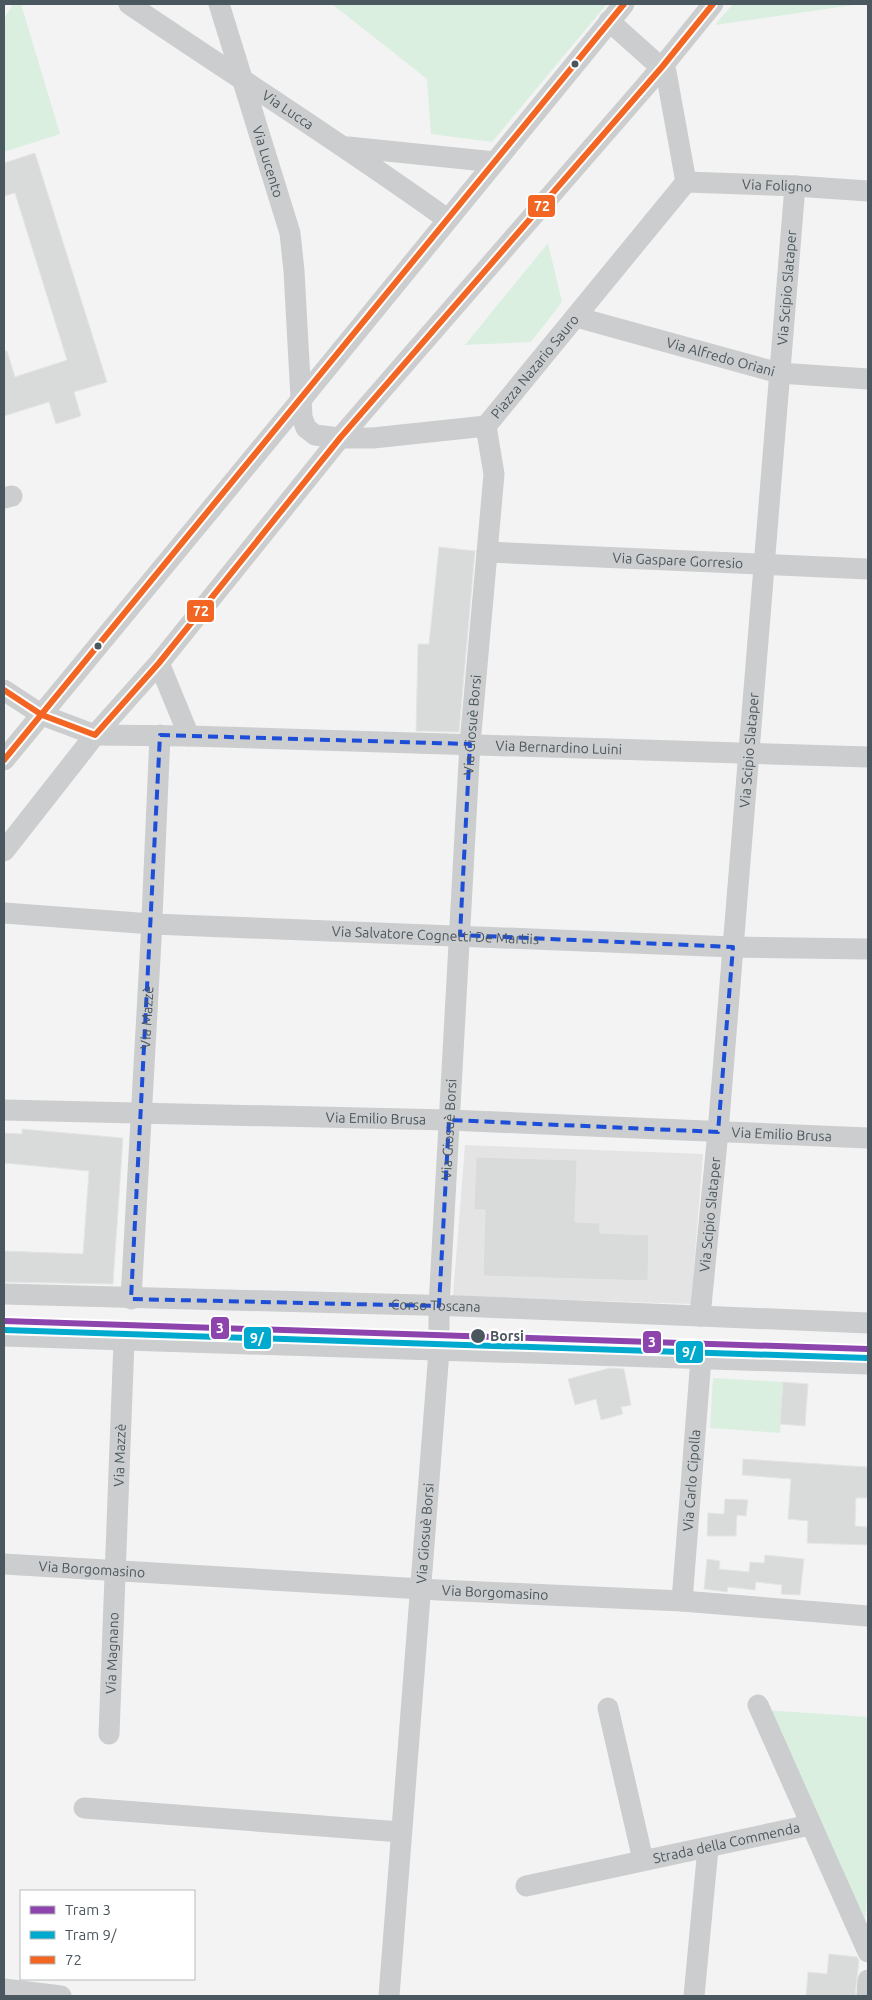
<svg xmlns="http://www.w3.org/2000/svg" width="872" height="2000" viewBox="0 0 872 2000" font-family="Ubuntu,sans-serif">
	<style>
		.education { fill: #e5e4e4 }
		.green { fill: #daefe0 }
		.building { fill: #d9dbdb; stroke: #e5e5e5 }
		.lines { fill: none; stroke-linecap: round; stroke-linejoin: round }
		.minor { stroke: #cbcdce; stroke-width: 21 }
		.bus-1-casing { stroke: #fff; stroke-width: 10 }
		.bus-1 { stroke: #f26522; stroke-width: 6 }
		.tram-1-casing { stroke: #fff; stroke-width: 10 }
		.tram-2-casing { stroke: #fff; stroke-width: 10 }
		.tram-1 { stroke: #8e44ad; stroke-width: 6 }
		.tram-2 { stroke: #00a9ce; stroke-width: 6 }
		.marked { fill: none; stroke: #1d4ed8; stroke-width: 4; stroke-dasharray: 10 6; stroke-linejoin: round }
		.bus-dot { fill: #4b575e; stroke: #fff; stroke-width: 2 }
		.labels { text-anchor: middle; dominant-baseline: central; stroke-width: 5; stroke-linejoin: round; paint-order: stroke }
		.street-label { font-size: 14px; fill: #4b575e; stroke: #fff }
		.stop-label { font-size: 14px; font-weight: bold; fill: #4b575e; stroke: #fff; text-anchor: start }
		.line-badge { stroke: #fff; stroke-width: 2 }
		.badge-label { font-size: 14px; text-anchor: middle; font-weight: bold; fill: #fff }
	</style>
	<rect width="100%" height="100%" fill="#f3f3f3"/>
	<!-- education -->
	<path class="education" d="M 465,1145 L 703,1154 L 691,1304 L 453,1296 Z"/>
	<!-- green -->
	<path class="green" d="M 13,4 L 21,4 L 60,134 L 4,152 L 4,19 Z
		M 332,4 L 607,4 L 492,142 L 431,134 L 427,79 Z
		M 733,4 L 860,4 L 715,25 Z
		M 548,243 L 562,302 L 531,342 L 465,345 Z
		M 713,1378 L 783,1382 L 780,1433 L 710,1428 Z
		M 765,1710 L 868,1717 L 868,1890 L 864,1928 Z"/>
	<!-- building -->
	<path class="building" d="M 35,153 L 107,382 L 74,392 L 81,416 L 56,424 L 49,402 L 4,416 L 4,351 L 7,351 L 15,377 L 67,360 L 15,193 L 4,196 L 4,163 Z
		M 439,547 L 475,551 L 459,732 L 416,731 L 418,644 L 429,644 Z
		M 22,1129 L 123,1138 L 113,1284 L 4,1282 L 4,1251 L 83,1254 L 89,1171 L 4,1163 L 4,1133 L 22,1134 Z
		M 476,1157 L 577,1160 L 575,1222 L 600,1223 L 600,1233 L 649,1235 L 648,1281 L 483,1276 L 485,1210 L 474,1210 Z
		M 610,1368 L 624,1369 L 631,1405 L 621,1407 L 623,1414 L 601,1420 L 596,1399 L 575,1405 L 568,1379 Z
		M 783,1382 L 808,1384 L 805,1426 L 780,1424 Z
		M 743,1459 L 868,1467 L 868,1498 L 856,1498 L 855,1526 L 868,1527 L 868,1545 L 807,1543 L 808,1521 L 788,1519 L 791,1479 L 742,1475 Z
		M 725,1499 L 748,1500 L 746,1516 L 737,1515 L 736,1536 L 707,1536 L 708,1513 L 724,1514 Z
		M 765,1555 L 804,1559 L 800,1595 L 781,1594 L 782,1585 L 756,1582 L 755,1590 L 728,1587 L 727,1592 L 704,1589 L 707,1559 L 720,1561 L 719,1569 L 749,1572 L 750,1562 L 764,1563 Z
		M 829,1954 L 857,1957 L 859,1960 L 855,1996 L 806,1996 L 808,1972 L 827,1974 Z"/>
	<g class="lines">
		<!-- minor -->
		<g class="minor">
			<path id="s1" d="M 129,4 C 235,76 343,144 447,219"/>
			<path id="s2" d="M 219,4 L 290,233 L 294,271 L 302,417 L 306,428 L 315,435 L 340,438 L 373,438 L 486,426 L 686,182 L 666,72 L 609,21"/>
			<path d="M 348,147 L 495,162"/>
			<path id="s3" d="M 686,182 L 795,186 L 868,191"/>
			<path id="s4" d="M 576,317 L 779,373 L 868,379"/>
			<path d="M 4,498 L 12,496"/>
			<path id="s5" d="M 487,552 L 868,569"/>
			<path d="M 159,663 L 189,736"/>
			<path id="s6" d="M 4,690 L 42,715 L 95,735 L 189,736 L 868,757"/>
			<path d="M 4,760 L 300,401 L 624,4"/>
			<path d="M 4,851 L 95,735 L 159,663 L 340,438 L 662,67 L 713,4"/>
			<path id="s7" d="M 4,913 L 152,924 L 733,947 L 868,949"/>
			<path id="s8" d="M 4,1110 L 449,1120 L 868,1138"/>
			<path id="s9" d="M 4,1294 L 459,1306 L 868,1323"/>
			<path id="s10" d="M 131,1299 L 151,940 L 160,735"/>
			<path id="s11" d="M 700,1316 L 718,1132 L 795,186"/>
			<path d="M 4,1336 L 868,1364"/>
			<path id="s12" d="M 4,1564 L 439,1590 L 682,1601 L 868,1616"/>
			<path id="s13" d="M 682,1601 L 701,1358"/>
			<path d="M 758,1705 L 868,1952"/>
			<path d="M 608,1708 L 643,1860"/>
			<path id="s14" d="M 109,1734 L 124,1341"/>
			<path d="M 84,1808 L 401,1832"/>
			<path id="s15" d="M 526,1886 L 810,1825"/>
			<path d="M 4,1989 L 61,1996"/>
			<path id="s16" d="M 389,1996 L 439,1351 L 439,1306 L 470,744 L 494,474 L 486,426"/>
			<path d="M 694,1996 L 708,1848"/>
			<path d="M 867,1996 L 868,1980"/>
		</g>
		<!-- bus-1 casing -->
		<g class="bus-1-casing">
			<path id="bus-1" d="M 4,690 L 42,715 L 95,735 L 159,663 L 340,438 L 662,67 L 713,4
				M 4,760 L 624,4"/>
		</g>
		<!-- bus-1 -->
		<use href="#bus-1" class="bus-1"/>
		<!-- tram-1 casing -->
		<g class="tram-1-casing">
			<path id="tram-1" d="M 4,1321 L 868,1349"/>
		</g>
		<!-- tram-2 casing -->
		<g class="tram-2-casing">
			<path id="tram-2" d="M 4,1330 L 868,1358"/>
		</g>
		<!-- tram-1 -->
		<use href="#tram-1" class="tram-1"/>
		<!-- tram-2 -->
		<use href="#tram-2" class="tram-2"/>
	</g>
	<!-- marked area -->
	<path class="marked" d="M 160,735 L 470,744 L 460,935 L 733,947 L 718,1132 L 449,1120 L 439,1306 L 131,1299 Z"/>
	<!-- markers -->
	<g class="bus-dot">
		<circle cx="575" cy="64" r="4.5"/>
		<circle cx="98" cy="646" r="4.5"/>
		<circle cx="478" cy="1336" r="8"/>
	</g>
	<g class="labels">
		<!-- street labels -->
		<g class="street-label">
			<text stroke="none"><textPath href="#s1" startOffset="191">Via Lucca</textPath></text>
			<text stroke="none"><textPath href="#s2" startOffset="165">Via Lucento</textPath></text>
			<text stroke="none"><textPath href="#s3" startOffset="91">Via Foligno</textPath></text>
			<text stroke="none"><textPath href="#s11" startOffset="1032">Via Scipio Slataper</textPath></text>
			<text stroke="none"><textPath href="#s4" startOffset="150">Via Alfredo Oriani</textPath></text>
			<text stroke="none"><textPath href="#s2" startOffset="696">Piazza Nazario Sauro</textPath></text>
			<text stroke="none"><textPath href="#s5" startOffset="191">Via Gaspare Gorresio</textPath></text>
			<text stroke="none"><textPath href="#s16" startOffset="1274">Via Giosuè Borsi</textPath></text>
			<text stroke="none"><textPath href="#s6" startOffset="566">Via Bernardino Luini</textPath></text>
			<text stroke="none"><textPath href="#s11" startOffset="568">Via Scipio Slataper</textPath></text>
			<text stroke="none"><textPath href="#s7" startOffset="432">Via Salvatore Cognetti De Martiis</textPath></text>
			<text stroke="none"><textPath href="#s10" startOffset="282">Via Mazzè</textPath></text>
			<text stroke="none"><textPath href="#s8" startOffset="372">Via Emilio Brusa</textPath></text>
			<text stroke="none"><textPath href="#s16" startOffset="869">Via Giosuè Borsi</textPath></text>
			<text stroke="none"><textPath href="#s8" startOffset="778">Via Emilio Brusa</textPath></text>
			<text stroke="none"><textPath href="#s11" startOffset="102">Via Scipio Slataper</textPath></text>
			<text stroke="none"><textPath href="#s9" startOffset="432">Corso Toscana</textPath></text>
			<text stroke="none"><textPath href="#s14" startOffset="279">Via Mazzè</textPath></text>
			<text stroke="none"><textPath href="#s13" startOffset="121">Via Carlo Cipolla</textPath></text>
			<text stroke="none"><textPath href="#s16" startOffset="464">Via Giosuè Borsi</textPath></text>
			<text stroke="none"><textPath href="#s12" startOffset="88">Via Borgomasino</textPath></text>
			<text stroke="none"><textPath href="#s12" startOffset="492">Via Borgomasino</textPath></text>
			<text stroke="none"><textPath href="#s14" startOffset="81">Via Magnano</textPath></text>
			<text stroke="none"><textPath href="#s15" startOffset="205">Strada della Commenda</textPath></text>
		</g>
		<!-- stop labels -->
		<g class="stop-label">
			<text x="490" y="1336">Borsi</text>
		</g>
	</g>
	<g class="line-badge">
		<rect x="527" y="194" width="29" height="24" rx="5" fill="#f26522"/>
		<rect x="186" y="599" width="29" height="24" rx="5" fill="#f26522"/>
		<rect x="210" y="1316" width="20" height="24" rx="5" fill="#8e44ad"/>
		<rect x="243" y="1326" width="29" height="24" rx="5" fill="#00a9ce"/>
		<rect x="642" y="1330" width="20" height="24" rx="5" fill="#8e44ad"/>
		<rect x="675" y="1340" width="29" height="24" rx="5" fill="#00a9ce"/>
	</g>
	<g class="badge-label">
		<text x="542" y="211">72</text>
		<text x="201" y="616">72</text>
		<text x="220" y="1333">3</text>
		<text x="257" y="1343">9/</text>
		<text x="652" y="1347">3</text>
		<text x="689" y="1357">9/</text>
	</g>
	<!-- border -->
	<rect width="872" height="2000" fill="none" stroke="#4b575e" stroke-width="10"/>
	<!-- legend -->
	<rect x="20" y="1890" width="175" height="90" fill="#ffffff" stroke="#b7bcbf"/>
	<rect x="30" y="1906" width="25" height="8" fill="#8e44ad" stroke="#b7bcbf"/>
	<text x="65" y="1915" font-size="15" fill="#4b575e">Tram 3</text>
	<rect x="30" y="1931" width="25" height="8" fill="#00a9ce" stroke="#b7bcbf"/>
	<text x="65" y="1940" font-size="15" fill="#4b575e">Tram 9/</text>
	<rect x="30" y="1956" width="25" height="8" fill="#f26522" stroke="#b7bcbf"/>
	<text x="65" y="1965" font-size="15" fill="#4b575e">72</text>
</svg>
